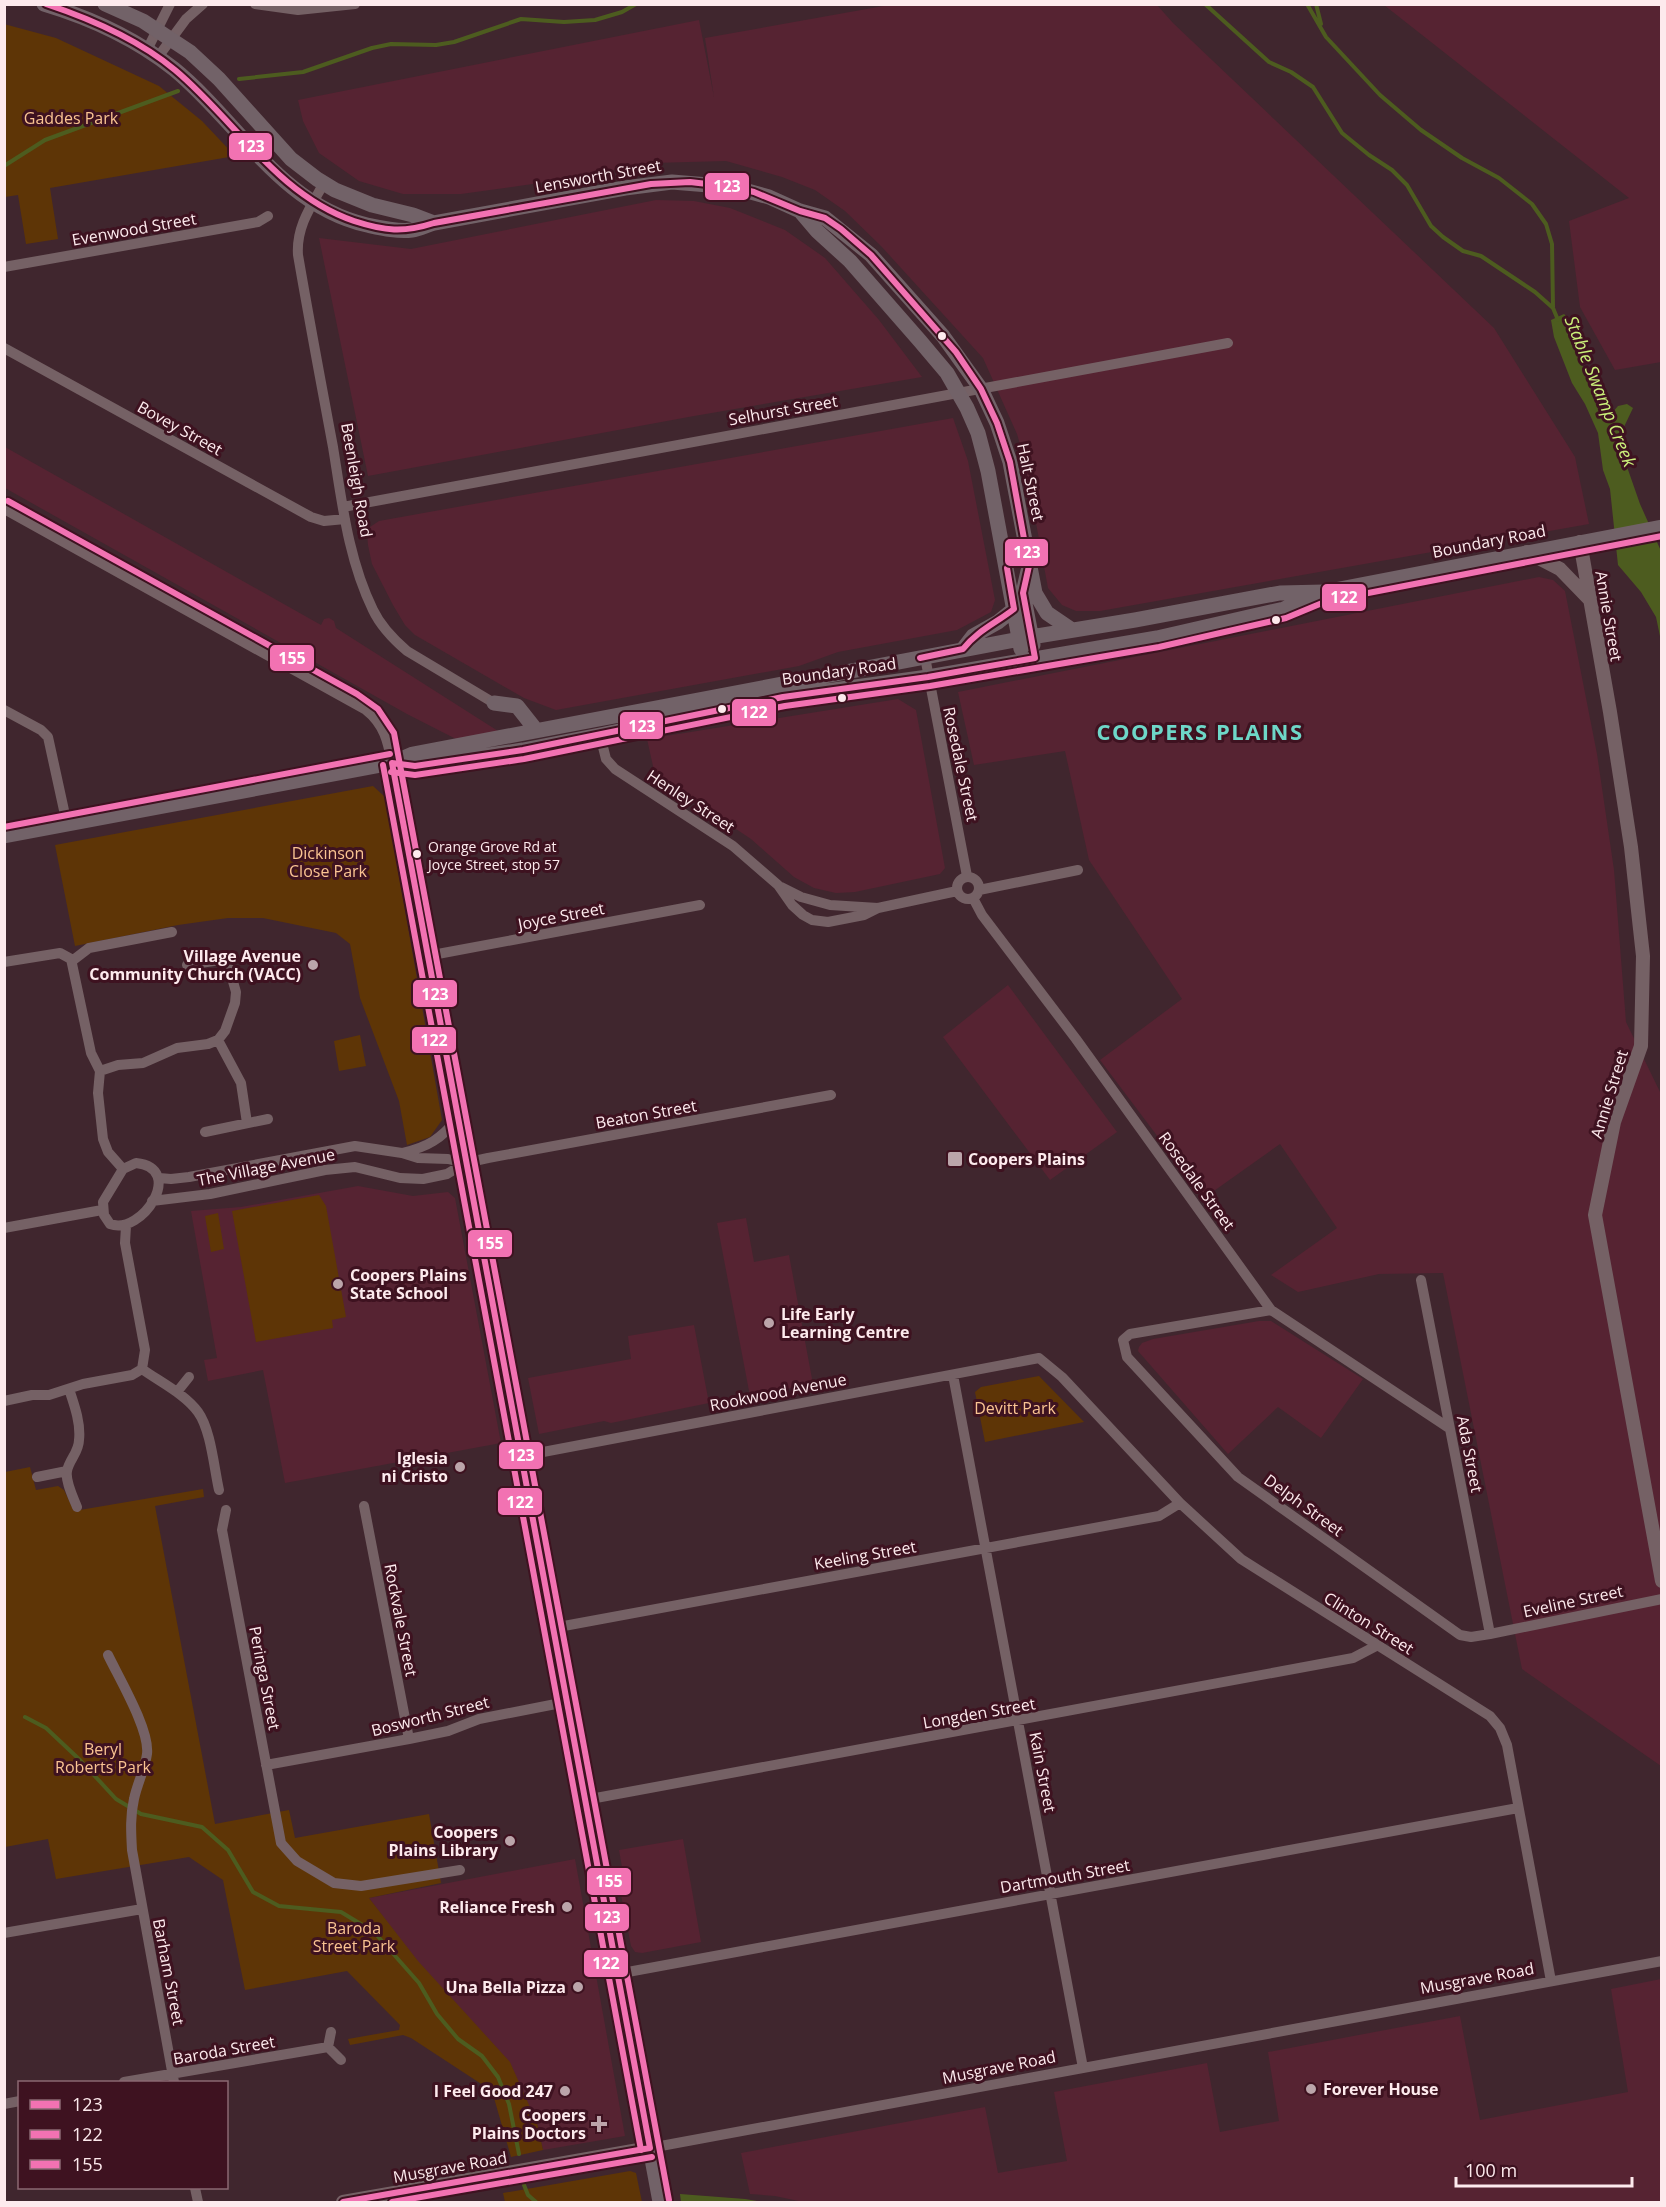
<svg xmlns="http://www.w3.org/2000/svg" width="1666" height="2207" viewBox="0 0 1666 2207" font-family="'Open Sans',sans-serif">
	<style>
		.built { fill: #562332 }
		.green { fill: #5e3506 }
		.water { fill: #4d5c1f }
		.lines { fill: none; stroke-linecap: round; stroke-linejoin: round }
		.stream { stroke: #4d5c1f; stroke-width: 4 }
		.minor { stroke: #756165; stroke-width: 10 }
		.tertiary { stroke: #756165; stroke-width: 14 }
		.secondary { stroke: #726268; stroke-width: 15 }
		.bus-1-casing { stroke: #3e1220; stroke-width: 10 }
		.bus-2-casing { stroke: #3e1220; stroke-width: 10 }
		.bus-3-casing { stroke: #3e1220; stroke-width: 10 }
		.bus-1 { stroke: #f272b2; stroke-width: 6 }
		.bus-2 { stroke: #f272b2; stroke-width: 6 }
		.bus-3 { stroke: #f272b2; stroke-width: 6 }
		.bus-dot { fill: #fdeaed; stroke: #3e1220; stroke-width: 2 }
		.poi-dot { fill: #bba5aa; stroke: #3e1220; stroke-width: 2 }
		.labels { text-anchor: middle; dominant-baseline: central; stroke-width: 6; stroke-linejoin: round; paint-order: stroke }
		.bus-label { font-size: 14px; fill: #fdeaed; stroke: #3e1220; text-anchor: start }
		.park-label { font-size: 16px; fill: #fac492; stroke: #3e1220 }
		.street-label { font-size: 16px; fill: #fdeaed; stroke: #3e1220 }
		.poi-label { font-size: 16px; font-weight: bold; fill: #fdeaed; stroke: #3e1220; text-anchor: end }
		.water-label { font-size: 18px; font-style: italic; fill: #caef7a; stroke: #3e1220 }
		.district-label { font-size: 22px; font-weight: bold; letter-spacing: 1.5px; fill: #6ed7c8; stroke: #3e1220 }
		.line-badge { stroke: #3e1220; stroke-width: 2 }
		.badge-label { font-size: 16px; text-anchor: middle; font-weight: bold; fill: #fff }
	</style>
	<rect width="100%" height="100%" fill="#40262e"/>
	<!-- built -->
	<path class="built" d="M 889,5 L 1157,5 L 1173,23 L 1494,328 L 1575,457 L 1589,524 L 1100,611 L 1076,611 L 1062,605 L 1048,588 L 1024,458 L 1017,434 L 983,358 L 881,246 L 845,211 L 815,190 L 782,177 L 726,161 L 652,163 L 568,179 L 461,194 L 403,194 L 359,181 L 319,153 L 303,121 L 298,100 L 699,20 L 714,97 L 705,38 Z
		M 1384,5 L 1661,5 L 1661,362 L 1615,370 L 1580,307 L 1569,221 L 1629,198 Z
		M 656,200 L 694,201 L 730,208 L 785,230 L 825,258 L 879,320 L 922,377 L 694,416 L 368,476 L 319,238 L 411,249 Z
		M 953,418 L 968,461 L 995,600 L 991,612 L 957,630 L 838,652 L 799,666 L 556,710 L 524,698 L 415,635 L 405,625 L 393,605 L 372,564 L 368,545 L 367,533 L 370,527 L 379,521 Z
		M 5,447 L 321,625 L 324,619 L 329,618 L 334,621 L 336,628 L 498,731 L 456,739 L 407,714 L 5,488 Z
		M 1539,577 L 1553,580 L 1565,591 L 1597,754 L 1614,870 L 1626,1022 L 1661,1094 L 1661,1766 L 1522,1669 L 1443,1273 L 1379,1274 L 1298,1292 L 1271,1275 L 1337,1228 L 1280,1144 L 1204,1198 L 1100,1060 L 1182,999 L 1089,860 L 1065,751 L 974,765 L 958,692 Z
		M 898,699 L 916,710 L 945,868 L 940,874 L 855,892 L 836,893 L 814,888 L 794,877 L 751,839 L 655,775 L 647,739 Z
		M 1008,985 L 1117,1132 L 1050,1180 L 943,1037 Z
		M 358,1186 L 413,1196 L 448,1192 L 455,1198 L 501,1443 L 285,1483 L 263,1370 L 208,1381 L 204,1360 L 217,1358 L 191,1211 L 241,1207 Z
		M 746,1218 L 754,1262 L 789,1255 L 813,1384 L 750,1396 L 717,1223 Z
		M 1259,1321 L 1271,1321 L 1363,1379 L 1321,1438 L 1278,1407 L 1228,1454 L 1138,1351 L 1139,1347 L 1142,1343 L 1153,1339 Z
		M 694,1325 L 709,1403 L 611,1423 L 604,1421 L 539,1434 L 528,1378 L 631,1359 L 628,1336 Z
		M 683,1839 L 701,1942 L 642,1953 L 635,1952 L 631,1946 L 620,1890 L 625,1884 L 619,1850 Z
		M 575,1859 L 625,2136 L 543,2150 L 537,2123 L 369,1898 Z
		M 1661,1979 L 1661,2202 L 803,2202 L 775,2196 L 750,2194 L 741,2153 L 985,2107 L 998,2173 L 1067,2161 L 1054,2092 L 1207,2063 L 1220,2132 L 1279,2121 L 1268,2052 L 1460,2016 L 1480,2120 L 1628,2092 L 1611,1989 Z"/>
	<!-- green -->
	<path class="green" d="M 4,24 L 56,38 L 159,86 L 202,121 L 235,156 L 50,188 L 58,239 L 26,244 L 18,195 L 5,197 Z
		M 373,786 L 385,797 L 442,1120 L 430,1137 L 407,1145 L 399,1101 L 360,998 L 350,944 L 336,933 L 263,918 L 228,918 L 178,925 L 75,946 L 55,845 Z
		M 360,1035 L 366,1066 L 339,1071 L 334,1041 Z
		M 319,1195 L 326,1206 L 346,1317 L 332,1320 L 333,1328 L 256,1342 L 232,1211 Z
		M 218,1213 L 224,1249 L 211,1252 L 205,1216 Z
		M 1039,1376 L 1084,1422 L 985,1442 L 975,1392 L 981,1387 Z
		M 30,1467 L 36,1490 L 58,1486 L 64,1490 L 74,1511 L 203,1489 L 204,1497 L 155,1506 L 215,1824 L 289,1810 L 295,1838 L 429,1814 L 441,1883 L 369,1898 L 418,1961 L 510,2062 L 537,2123 L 543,2150 L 511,2157 L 492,2091 L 411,2038 L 403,2035 L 350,2045 L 348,2039 L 399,2030 L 400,2025 L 347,1971 L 245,1990 L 223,1880 L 189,1857 L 56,1879 L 48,1839 L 5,1847 L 5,1472 Z
		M 630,2171 L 636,2173 L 642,2202 L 505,2202 L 503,2193 Z"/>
	<!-- water -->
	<path class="water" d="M 1564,314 L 1571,321 L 1577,354 L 1602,408 L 1607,413 L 1612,413 L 1618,406 L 1627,404 L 1633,408 L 1623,429 L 1618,434 L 1618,441 L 1640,504 L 1661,551 L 1661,641 L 1656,617 L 1641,592 L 1618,565 L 1610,489 L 1603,470 L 1598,433 L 1585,404 L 1572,383 L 1554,337 L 1551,320 Z
		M 680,2194 L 745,2199 L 763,2202 L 681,2202 Z"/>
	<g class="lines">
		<!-- stream -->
		<path class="stream" d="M 1205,4 L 1269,62 L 1291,72 L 1313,87 L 1342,133 L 1369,155 L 1392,170 L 1407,185 L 1431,226 L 1443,237 L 1463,251 L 1481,256 L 1535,292 L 1553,308 L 1558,320
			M 1307,4 L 1326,37 L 1380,95 L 1421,130 L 1462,158 L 1499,178 L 1532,204 L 1546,224 L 1552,244 L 1553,307
			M 1316,4 L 1321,24
			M 239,79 L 303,72 L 372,48 L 391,44 L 436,45 L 454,42 L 521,19 L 564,22 L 595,20 L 622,12 L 636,4
			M 4,166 L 45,140 L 178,91
			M 25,1717 L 46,1728 L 80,1760 L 116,1799 L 141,1814 L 202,1827 L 228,1850 L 253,1892 L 279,1906 L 341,1912 L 374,1932 L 419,1983 L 437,2014 L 458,2039 L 482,2056 L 498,2077 L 509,2104 L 519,2154
			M 524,2185 L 528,2195 L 536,2202"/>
		<!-- minor -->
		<path class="minor" d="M 255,4 L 298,10 L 355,4
			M 147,50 L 170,4
			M 158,57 L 186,19 L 203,4
			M 324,183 C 311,206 296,227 298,255 C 309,319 321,383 333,447 C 342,502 348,559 373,610 C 381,627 393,639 407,651 L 494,703
			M 4,267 L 258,222 L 268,216
			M 4,348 L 311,517 L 324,521 L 345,519
			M 343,507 L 1228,343
			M 4,509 L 366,710 C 384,724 388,742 392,763
			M 925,657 L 967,876
			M 4,710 L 41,730 L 48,737 L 67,824
			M 600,735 L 606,759 L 615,769 L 733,846 L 778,885 L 792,905 L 803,915 L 812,920 L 828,922 L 864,915 L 878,908 L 957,891
			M957 888a11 11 0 1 1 22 0a11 11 0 1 1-22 0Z
			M 781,887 L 801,897 L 830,905 L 878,908
			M 979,890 L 1078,870
			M 973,898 L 982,915 L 1076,1039 L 1271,1310 L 1449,1428
			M 427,956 L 700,905
			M 72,961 L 89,948 L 172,932
			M 4,962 L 60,953 L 71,959 L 91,1053 L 100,1071 L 98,1093 L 103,1139 L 108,1152 L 123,1169
			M 218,1040 L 241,1083 L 247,1123
			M 100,1071 L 118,1065 L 143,1063 L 177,1048 L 208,1044 L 218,1040 L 225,1031 L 235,1003 L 236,992 L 230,971 L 227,964 L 220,960 L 187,965
			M 205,1132 L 268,1119
			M 402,1153 C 428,1147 441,1139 458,1118
			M 136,1163 C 186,1168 142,1236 110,1224 L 104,1215 L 103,1202 L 123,1169 Z
			M 159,1178 L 171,1179 L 189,1177 L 355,1146 L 402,1153 L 418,1158 L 448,1159 L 465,1163
			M 152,1201 L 210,1194 L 325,1170 L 355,1167 L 400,1178 L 423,1179 L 447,1174 L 465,1163 L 488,1158 L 831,1095
			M 4,1228 L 102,1210
			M 1421,1280 L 1490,1634
			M 1271,1310 L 1130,1334 L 1123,1340 L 1127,1357 L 1238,1477 L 1460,1635 L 1471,1637 L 1490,1634 L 1662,1599
			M 142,1369 C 160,1382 185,1394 198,1412 C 211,1430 214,1468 219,1490
			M 953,1375 L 1083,2068
			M 69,1389 C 74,1404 81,1423 79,1440 C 79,1452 69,1460 67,1471 C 65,1481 73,1497 77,1507
			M 177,1392 L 189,1377
			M 4,1401 L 32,1395 L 49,1395 L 83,1384 L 132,1375 L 142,1369 L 145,1350 L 125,1243 L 126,1226
			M 522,1456 L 1039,1358 L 1062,1377 L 1180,1503 L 1241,1559 L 1490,1716 L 1500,1728 L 1507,1745 L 1551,1981
			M 37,1477 L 67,1471
			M 364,1506 L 409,1739
			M 226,1510 L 222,1530 L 281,1843 L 297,1861 L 334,1883 L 361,1886 L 460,1870
			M 553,1628 L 1159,1516 L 1180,1503
			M 108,1655 C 119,1678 150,1730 147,1754 C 145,1769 137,1784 134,1799 C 130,1816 131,1832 132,1850 L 174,2082
			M 266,1765 L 409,1739 L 448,1731 L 479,1719 L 566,1702
			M 585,1800 L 1353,1658 L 1376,1646
			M 4,1933 L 142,1909
			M 617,1974 L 1518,1808
			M 331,2032 L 328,2047 L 341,2060
			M 124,2082 L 328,2047
			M 4,2104 L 20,2101
			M 650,2148 L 1662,1961
			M 195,2188 L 198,2202"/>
		<!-- tertiary -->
		<path class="tertiary" d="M 1580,542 L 1610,712 L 1631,847 L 1643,956 L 1641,1046 L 1614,1122 L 1595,1215 L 1662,1581
			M 1527,552 L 1560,569 L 1590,600
			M 343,2202 L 650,2148"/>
		<!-- secondary -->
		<path class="secondary" d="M 44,4 C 91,18 136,39 174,69 C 239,122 280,205 367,225 C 381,228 398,232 412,230 C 419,229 427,225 434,223 L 625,188 L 672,182 L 733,187 L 769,197 L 800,211 L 825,218 L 871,255 L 943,336 L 981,389 L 997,423 L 1010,462 L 1035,593 L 1047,613 L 1072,630
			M 105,4 L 143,21 L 190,52 L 219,79 L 291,159 L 317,179 L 335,190 L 372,205 L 413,215 L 434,223
			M 800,211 L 817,231 L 850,261 L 920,341 L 947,373 L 967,408 L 978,433 L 988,471 L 1021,649
			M 1028,571 L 1023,593 L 1033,645
			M 963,649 L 973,636 L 998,622 L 1014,609
			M 494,703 L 517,706 L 536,730
			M 392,763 L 660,2202
			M 392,763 L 413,754 L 1031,637 L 1135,620 L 1280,593 L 1324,592 L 1662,527
			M 4,836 L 392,763 L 415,766 L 523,750 L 600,735 L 783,697 L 928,677 L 1157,638 L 1284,609 L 1324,592"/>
		<!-- bus-1 casing -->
		<g class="bus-1-casing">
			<path id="bus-1" d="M 46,4 C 91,19 138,39 175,70 C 235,120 277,195 354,221 C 385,231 403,233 434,223 L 651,184 L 690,182 L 733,187 L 754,192 L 800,211 L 825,218 L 841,229 L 871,255 L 956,352 L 981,389 L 997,423 L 1010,462 L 1029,566 L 1023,593 L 1035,658 L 928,677 L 783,697 L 523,750 L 415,766 L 392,763
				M 920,658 L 963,649 C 977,631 996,623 1014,609 L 1007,568
				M 392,763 L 650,2148
				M 343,2202 L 650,2148"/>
		</g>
		<!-- bus-2 casing -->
		<g class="bus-2-casing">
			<path id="bus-2" d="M 383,765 L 641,2150
				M 391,772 L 415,775 L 524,759 L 785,706 L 930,686 L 1159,647 L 1286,618 L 1327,601 L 1662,536
				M 392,2202 L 652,2157"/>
		</g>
		<!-- bus-3 casing -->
		<g class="bus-3-casing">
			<path id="bus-3" d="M 8,501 L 357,694 L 378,709 L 394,733 L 669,2200
				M 4,827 L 390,754"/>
		</g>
		<!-- bus-1 -->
		<use href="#bus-1" class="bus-1"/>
		<!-- bus-2 -->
		<use href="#bus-2" class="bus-2"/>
		<!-- bus-3 -->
		<use href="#bus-3" class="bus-3"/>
	</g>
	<!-- markers -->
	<g class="bus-dot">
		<circle cx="942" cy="336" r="5"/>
		<circle cx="1276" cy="620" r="5"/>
		<circle cx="842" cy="698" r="5"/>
		<circle cx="722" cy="709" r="5"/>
		<circle cx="417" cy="854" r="5"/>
	</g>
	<g class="poi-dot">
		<circle cx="313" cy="965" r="6"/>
		<rect x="947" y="1151" width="16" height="16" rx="3"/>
		<circle cx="338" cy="1284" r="6"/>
		<circle cx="769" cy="1323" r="6"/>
		<circle cx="460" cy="1467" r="6"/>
		<circle cx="510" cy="1841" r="6"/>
		<circle cx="567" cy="1907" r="6"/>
		<circle cx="578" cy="1987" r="6"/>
		<circle cx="1311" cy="2089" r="6"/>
		<circle cx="565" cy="2091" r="6"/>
		<path d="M596 2115h6v6h6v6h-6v6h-6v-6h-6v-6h6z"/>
	</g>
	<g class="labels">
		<!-- bus labels -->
		<g class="bus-label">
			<text x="428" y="846">Orange Grove Rd at<tspan x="428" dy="18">Joyce Street, stop 57</tspan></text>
		</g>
		<!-- park labels -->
		<g class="park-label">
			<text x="71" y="118">Gaddes Park</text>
			<text x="328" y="853">Dickinson<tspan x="328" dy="18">Close Park</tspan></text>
			<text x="1015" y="1408">Devitt Park</text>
			<text x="103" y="1749">Beryl<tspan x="103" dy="18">Roberts Park</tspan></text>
			<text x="354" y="1928">Baroda<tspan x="354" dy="18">Street Park</tspan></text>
		</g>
		<!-- street labels -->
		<g class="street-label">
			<text transform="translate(598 176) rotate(-10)">Lensworth Street</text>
			<text transform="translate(134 229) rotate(-10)">Evenwood Street</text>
			<text transform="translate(783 410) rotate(-10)">Selhurst Street</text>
			<text transform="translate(180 428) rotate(29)">Bovey Street</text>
			<text transform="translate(357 480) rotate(80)">Beenleigh Road</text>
			<text transform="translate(1031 482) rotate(78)">Halt Street</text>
			<text transform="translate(1489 541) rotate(-11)">Boundary Road</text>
			<text transform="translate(1609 616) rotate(80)">Annie Street</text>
			<text transform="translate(839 671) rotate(-8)">Boundary Road</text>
			<text transform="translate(961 764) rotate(78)">Rosedale Street</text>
			<text transform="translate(691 801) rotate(33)">Henley Street</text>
			<text transform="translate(561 916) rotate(-11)">Joyce Street</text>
			<text transform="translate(1609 1094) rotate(-73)">Annie Street</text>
			<text transform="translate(646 1114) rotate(-10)">Beaton Street</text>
			<text transform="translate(266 1167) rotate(-11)">The Village Avenue</text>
			<text transform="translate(1197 1181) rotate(54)">Rosedale Street</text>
			<text transform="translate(778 1392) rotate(-11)">Rookwood Avenue</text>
			<text transform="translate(1470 1454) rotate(79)">Ada Street</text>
			<text transform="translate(1304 1505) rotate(36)">Delph Street</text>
			<text transform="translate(865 1555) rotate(-10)">Keeling Street</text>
			<text transform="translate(1573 1601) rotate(-12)">Eveline Street</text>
			<text transform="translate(401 1620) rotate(79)">Rockvale Street</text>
			<text transform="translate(1369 1623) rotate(32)">Clinton Street</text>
			<text transform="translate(265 1678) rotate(79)">Peringa Street</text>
			<text transform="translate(979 1713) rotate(-10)">Longden Street</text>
			<text transform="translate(430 1716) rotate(-14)">Bosworth Street</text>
			<text transform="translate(1043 1772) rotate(79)">Kain Street</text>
			<text transform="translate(1065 1876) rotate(-10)">Dartmouth Street</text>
			<text transform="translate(169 1972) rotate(79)">Barham Street</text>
			<text transform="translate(1477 1978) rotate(-10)">Musgrave Road</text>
			<text transform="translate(224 2050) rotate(-10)">Baroda Street</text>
			<text transform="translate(999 2067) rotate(-11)">Musgrave Road</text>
			<text transform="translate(450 2167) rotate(-10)">Musgrave Road</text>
		</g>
		<!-- poi labels -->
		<g class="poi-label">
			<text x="301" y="956">Village Avenue<tspan x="301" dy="18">Community Church (VACC)</tspan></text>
			<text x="968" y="1159" text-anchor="start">Coopers Plains</text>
			<text x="350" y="1275" text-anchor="start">Coopers Plains<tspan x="350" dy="18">State School</tspan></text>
			<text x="781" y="1314" text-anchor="start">Life Early<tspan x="781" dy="18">Learning Centre</tspan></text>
			<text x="448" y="1458">Iglesia<tspan x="448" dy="18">ni Cristo</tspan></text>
			<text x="498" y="1832">Coopers<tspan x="498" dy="18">Plains Library</tspan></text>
			<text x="555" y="1907">Reliance Fresh</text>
			<text x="566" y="1987">Una Bella Pizza</text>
			<text x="1323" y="2089" text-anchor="start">Forever House</text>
			<text x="553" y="2091">I Feel Good 247</text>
			<text x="586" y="2115">Coopers<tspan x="586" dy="18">Plains Doctors</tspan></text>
		</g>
		<!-- water labels -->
		<g class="water-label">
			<text transform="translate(1601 391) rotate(68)">Stable Swamp Creek</text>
		</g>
		<!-- district labels -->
		<g class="district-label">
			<text x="1200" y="731">COOPERS PLAINS</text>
		</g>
	</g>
	<g class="line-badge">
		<rect x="228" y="132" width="45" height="29" rx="6" fill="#f272b2"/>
		<rect x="704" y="172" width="46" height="29" rx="6" fill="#f272b2"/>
		<rect x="1004" y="538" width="45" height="29" rx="6" fill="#f272b2"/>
		<rect x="1321" y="583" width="46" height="29" rx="6" fill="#f272b2"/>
		<rect x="269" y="644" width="46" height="28" rx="6" fill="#f272b2"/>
		<rect x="731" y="698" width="46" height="29" rx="6" fill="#f272b2"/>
		<rect x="619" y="711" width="45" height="29" rx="6" fill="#f272b2"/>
		<rect x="412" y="979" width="46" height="29" rx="6" fill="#f272b2"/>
		<rect x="411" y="1026" width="46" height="28" rx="6" fill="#f272b2"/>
		<rect x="467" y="1229" width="46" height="29" rx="6" fill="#f272b2"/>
		<rect x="498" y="1441" width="46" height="29" rx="6" fill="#f272b2"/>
		<rect x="497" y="1487" width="46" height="29" rx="6" fill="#f272b2"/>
		<rect x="586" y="1867" width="46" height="29" rx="6" fill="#f272b2"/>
		<rect x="584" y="1903" width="46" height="29" rx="6" fill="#f272b2"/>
		<rect x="583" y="1949" width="46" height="29" rx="6" fill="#f272b2"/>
	</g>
	<g class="badge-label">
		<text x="251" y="152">123</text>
		<text x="727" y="192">123</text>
		<text x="1027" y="558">123</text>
		<text x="1344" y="603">122</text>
		<text x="292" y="664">155</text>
		<text x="754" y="718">122</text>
		<text x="642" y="732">123</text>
		<text x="435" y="1000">123</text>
		<text x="434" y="1046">122</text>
		<text x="490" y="1249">155</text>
		<text x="521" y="1461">123</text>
		<text x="520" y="1508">122</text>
		<text x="609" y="1887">155</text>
		<text x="607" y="1923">123</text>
		<text x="606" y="1969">122</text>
	</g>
	<!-- border -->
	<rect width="1666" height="2207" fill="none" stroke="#fdeaed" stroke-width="12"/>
	<!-- legend -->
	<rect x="18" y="2081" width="210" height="108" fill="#3e1220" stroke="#8a6872" stroke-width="1.5"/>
	<rect x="30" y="2100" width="30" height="9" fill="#f272b2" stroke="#8a6872" stroke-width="1.5"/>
	<text x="72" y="2111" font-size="18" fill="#fdeaed">123</text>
	<rect x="30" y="2130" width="30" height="9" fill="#f272b2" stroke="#8a6872" stroke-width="1.5"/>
	<text x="72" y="2141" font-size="18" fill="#fdeaed">122</text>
	<rect x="30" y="2160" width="30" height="9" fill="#f272b2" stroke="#8a6872" stroke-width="1.5"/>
	<text x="72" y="2171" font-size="18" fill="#fdeaed">155</text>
	<!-- scale -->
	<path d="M1456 2177v9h176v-9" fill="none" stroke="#fdeaed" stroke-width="3"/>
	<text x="1465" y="2177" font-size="18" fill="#fdeaed" stroke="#3e1220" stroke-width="4.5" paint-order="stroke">100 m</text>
</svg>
